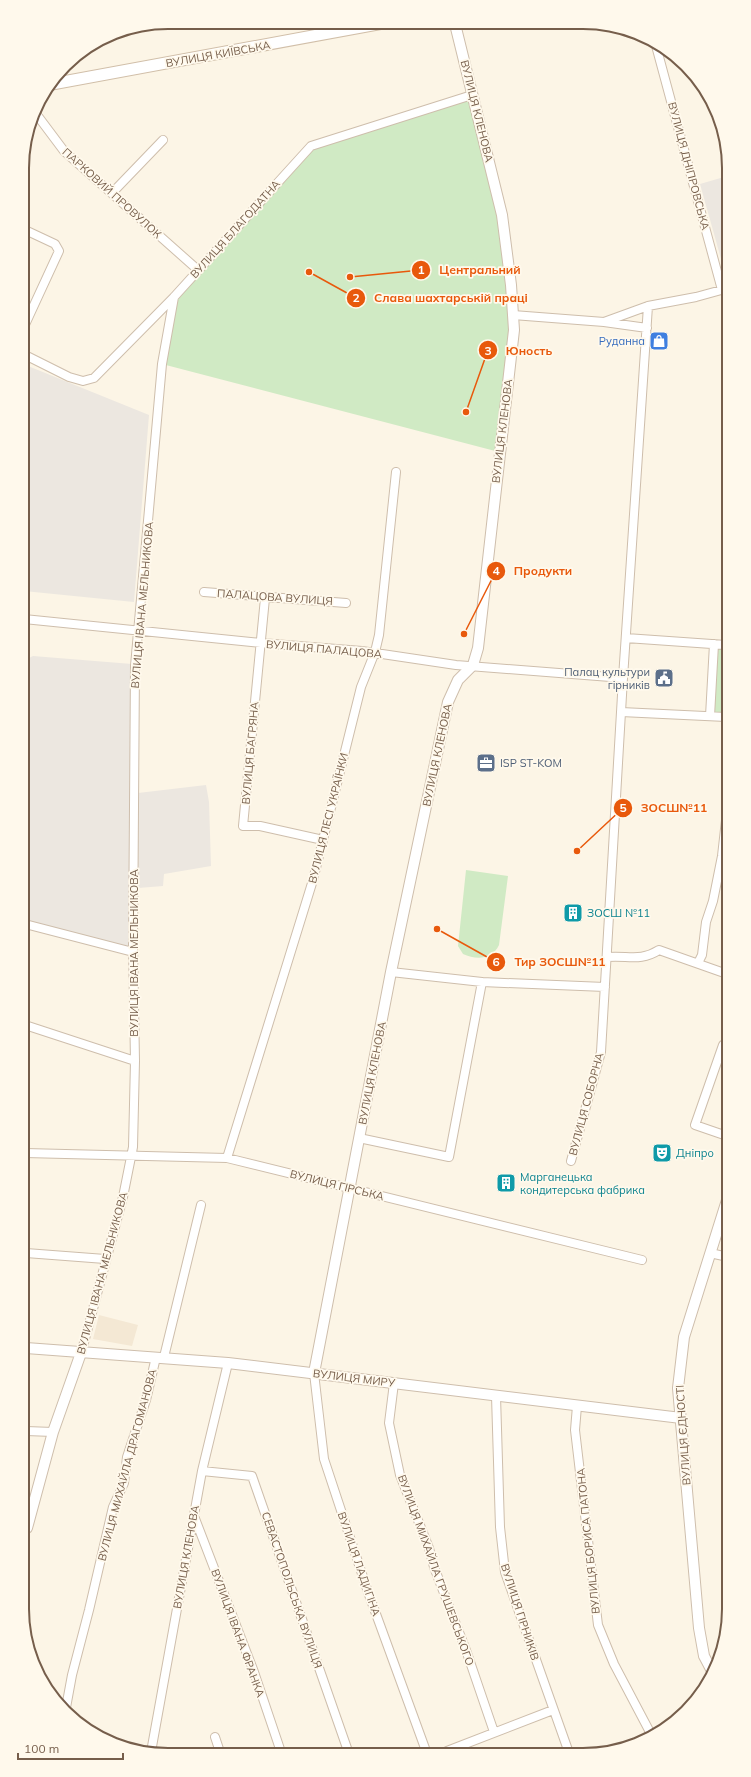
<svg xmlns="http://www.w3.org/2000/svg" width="751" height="1777" viewBox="0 0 751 1777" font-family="Mulish,sans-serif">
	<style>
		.residential { fill: #f4e8d4 }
		.industrial { fill: #ece7e0 }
		.green { fill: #d0eac4 }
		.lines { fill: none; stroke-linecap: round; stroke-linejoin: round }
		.minor-casing { stroke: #cebeac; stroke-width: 10 }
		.tertiary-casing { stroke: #cebeac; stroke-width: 12 }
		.secondary-casing { stroke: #d1bfa9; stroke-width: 13 }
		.minor { stroke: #fff; stroke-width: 8 }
		.tertiary { stroke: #fff; stroke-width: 10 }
		.secondary { stroke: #fff; stroke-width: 11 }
		.labels { text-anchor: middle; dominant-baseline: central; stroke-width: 3.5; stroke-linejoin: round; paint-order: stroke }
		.street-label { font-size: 11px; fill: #765e4b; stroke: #fff9ec }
		.shop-label { font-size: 11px; fill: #366cbe; stroke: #fff9ec; text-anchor: end }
		.service-label { font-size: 11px; fill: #4e5e75; stroke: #fff9ec; text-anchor: end }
		.culture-label { font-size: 11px; fill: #0d838f; stroke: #fff9ec; text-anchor: start }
		.rim { fill: none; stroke: #765e4b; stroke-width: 2 }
		.leader { fill: none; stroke: #e8590c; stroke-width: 1.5 }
		.callout-dot { fill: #e8590c; stroke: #fff9ec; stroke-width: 1.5 }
		.mark-label { font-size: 12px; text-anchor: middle; font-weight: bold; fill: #fff }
		.callout-label { font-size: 12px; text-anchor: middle; font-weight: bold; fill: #e8590c; stroke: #fff9ec; stroke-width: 3.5; stroke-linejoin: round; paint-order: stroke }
	</style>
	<rect width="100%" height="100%" fill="#fcf5e6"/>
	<!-- residential -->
	<path class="residential" d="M 99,1315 L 138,1325 L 132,1346 L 93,1339 Z"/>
	<!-- industrial -->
	<path class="industrial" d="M 724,177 L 725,273 L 700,184 Z
		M 23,364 L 149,415 L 134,602 L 24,591 Z
		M 33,656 L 132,664 L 130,948 L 25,921 L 24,658 L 29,658 Z
		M 206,785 L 209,802 L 211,866 L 164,874 L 163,886 L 138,888 L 138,793 Z"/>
	<!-- green -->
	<path class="green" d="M 472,95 L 502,215 L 514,330 L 499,452 L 162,364 L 174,297 L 311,146 Z
		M 717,649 L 726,649 L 726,714 L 712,713 Z
		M 466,870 L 508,876 L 499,945 C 492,960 476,960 463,954 L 458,946 Z"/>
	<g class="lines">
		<!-- minor casing -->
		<g class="minor-casing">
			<path id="minor" d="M 655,42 L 722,290
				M 36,108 L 37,115 L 64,151 L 198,270
				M 112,193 L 163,140
				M 23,229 L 55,244 L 59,251 L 23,329
				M 513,315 L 604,322 L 648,306 L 696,297 L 725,289
				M 604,322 L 647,328
				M 23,354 L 69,377 L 83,381 L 94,378 L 174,297 L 311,146 L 472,95
				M 204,592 L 346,603
				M 265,598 L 243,826 L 260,826 L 323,840
				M 24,619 L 261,643 L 362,651 L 456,665 L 623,678
				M 626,638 L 726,645
				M 621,712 L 726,717
				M 710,716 L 714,644
				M 25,924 L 133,952
				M 607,957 C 628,955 640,962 659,950 L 727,974
				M 698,963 L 702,955 L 706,922 L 713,901 L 722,856 L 726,820
				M 391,972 L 482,982 L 605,987
				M 25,1025 L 135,1061
				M 727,1046 L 723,1045 L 695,1125 L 727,1136
				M 359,1138 L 449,1157 L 482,982
				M 25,1153 L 227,1158 L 642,1260
				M 227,1158 L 313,880 L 361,687 L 375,652 L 379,635 L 396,472
				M 571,1161 L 601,1052 L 623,678 L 648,306
				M 26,1253 L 105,1259
				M 710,1253 L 728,1257
				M 82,1350 L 123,1197 L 133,1147 L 135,1061 L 133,947 L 135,666 L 162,364 L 174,297
				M 164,1357 L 201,1205
				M 314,1373 L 324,1459 L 368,1592 L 426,1751
				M 394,1383 L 389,1423 L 400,1475 L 429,1548 L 434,1567 L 467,1653 L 494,1732
				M 496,1396 L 500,1527 L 505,1572 L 568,1750
				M 577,1406 L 575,1430 L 598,1625 L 614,1664 L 652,1736
				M 26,1431 L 53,1432
				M 202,1471 L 252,1476 L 348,1751
				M 194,1516 L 254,1672 L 281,1752
				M 65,1713 L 72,1675 L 89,1610 L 113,1507 L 124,1483 L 127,1457 L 146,1400 L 156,1357
				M 215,1737 L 220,1752
				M 447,1751 L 553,1710
				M 151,1752 L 202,1471 L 228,1363"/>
		</g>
		<!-- tertiary casing -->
		<g class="tertiary-casing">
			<path id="tertiary" d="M 26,1348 L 228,1363 L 681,1418
				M 314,1373 L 391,972 L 448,702 L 458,680 L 473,665 L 478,648 L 514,330 L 511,285 L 502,215 L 455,24
				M 27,1528 L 53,1432 L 82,1350
				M 713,1673 L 704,1656 L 699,1628 L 678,1388 L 684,1337 L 727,1200"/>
		</g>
		<!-- secondary casing -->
		<g class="secondary-casing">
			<path id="secondary" d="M 52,84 L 383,23"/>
		</g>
		<!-- minor -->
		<use href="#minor" class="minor"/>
		<!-- tertiary -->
		<use href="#tertiary" class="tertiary"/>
		<!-- secondary -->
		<use href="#secondary" class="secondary"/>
	</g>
	<!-- icons -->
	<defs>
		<g id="shop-square" transform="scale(1)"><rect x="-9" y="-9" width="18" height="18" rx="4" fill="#3f7fe0" stroke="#fff9ec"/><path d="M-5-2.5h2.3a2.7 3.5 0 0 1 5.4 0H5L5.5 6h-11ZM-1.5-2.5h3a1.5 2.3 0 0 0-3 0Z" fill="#fff"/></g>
		<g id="civic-square" transform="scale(1)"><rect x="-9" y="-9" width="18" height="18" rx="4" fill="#5c6f8a" stroke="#fff9ec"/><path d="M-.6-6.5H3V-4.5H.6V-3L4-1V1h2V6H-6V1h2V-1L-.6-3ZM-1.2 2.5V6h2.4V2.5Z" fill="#fff"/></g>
		<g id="office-square" transform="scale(1)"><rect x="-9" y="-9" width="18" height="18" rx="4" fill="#5c6f8a" stroke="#fff9ec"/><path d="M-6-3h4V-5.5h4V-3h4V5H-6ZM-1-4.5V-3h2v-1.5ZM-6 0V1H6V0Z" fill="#fff"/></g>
		<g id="building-square" transform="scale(1)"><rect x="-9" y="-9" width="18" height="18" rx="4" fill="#0f9aa8" stroke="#fff9ec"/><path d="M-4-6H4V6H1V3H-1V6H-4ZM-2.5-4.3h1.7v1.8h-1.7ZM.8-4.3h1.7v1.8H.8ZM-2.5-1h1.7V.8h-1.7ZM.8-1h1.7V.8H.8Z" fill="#fff"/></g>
		<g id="theatre-square" transform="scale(1)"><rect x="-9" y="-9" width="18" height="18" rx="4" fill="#0f9aa8" stroke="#fff9ec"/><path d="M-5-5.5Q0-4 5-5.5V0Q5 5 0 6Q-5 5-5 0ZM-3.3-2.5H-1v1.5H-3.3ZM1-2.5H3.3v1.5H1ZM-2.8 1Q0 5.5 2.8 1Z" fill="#fff"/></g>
	</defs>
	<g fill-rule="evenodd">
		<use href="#shop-square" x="659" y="341"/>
		<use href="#civic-square" x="664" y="678"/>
		<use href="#office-square" x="486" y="763"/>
		<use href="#building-square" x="573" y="913"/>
		<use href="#theatre-square" x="662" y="1153"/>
		<use href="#building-square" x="506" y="1183"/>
	</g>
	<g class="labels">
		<!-- street labels -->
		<g class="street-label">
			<text transform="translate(218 54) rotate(-10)">ВУЛИЦЯ КИЇВСЬКА</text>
			<text transform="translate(477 111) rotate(76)">ВУЛИЦЯ КЛЕНОВА</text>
			<text transform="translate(689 166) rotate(75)">ВУЛИЦЯ ДНІПРОВСЬКА</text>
			<text transform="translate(112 193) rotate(42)">ПАРКОВИЙ ПРОВУЛОК</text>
			<text transform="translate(235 229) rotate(-48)">ВУЛИЦЯ БЛАГОДАТНА</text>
			<text transform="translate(502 431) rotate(-83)">ВУЛИЦЯ КЛЕНОВА</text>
			<text transform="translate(275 597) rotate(4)">ПАЛАЦОВА ВУЛИЦЯ</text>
			<text transform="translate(142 605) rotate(-85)">ВУЛИЦЯ ІВАНА МЕЛЬНИКОВА</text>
			<text transform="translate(324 649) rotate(5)">ВУЛИЦЯ ПАЛАЦОВА</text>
			<text transform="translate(250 753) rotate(-85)">ВУЛИЦЯ БАГРЯНА</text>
			<text transform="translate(437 755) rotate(-78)">ВУЛИЦЯ КЛЕНОВА</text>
			<text transform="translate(328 818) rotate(-76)">ВУЛИЦЯ ЛЕСІ УКРАЇНКИ</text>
			<text transform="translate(134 953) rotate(-90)">ВУЛИЦЯ ІВАНА МЕЛЬНИКОВА</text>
			<text transform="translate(372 1073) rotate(-79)">ВУЛИЦЯ КЛЕНОВА</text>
			<text transform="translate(586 1104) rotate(-75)">ВУЛИЦЯ СОБОРНА</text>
			<text transform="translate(337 1185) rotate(14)">ВУЛИЦЯ ГІРСЬКА</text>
			<text transform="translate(102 1273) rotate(-75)">ВУЛИЦЯ ІВАНА МЕЛЬНИКОВА</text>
			<text transform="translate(354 1378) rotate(7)">ВУЛИЦЯ МИРУ</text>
			<text transform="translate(683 1435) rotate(-94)">ВУЛИЦЯ ЄДНОСТІ</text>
			<text transform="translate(127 1465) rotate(-75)">ВУЛИЦЯ МИХАЙЛА ДРАГОМАНОВА</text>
			<text transform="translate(588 1541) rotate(-96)">ВУЛИЦЯ БОРИСА ПАТОНА</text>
			<text transform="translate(186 1557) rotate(-80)">ВУЛИЦЯ КЛЕНОВА</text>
			<text transform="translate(359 1564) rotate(71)">ВУЛИЦЯ ЛАДИГІНА</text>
			<text transform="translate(436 1570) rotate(70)">ВУЛИЦЯ МИХАЙЛА ГРУШЕВСЬКОГО</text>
			<text transform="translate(292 1590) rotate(71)">СЕВАСТОПОЛЬСЬКА ВУЛИЦЯ</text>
			<text transform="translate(520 1612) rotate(72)">ВУЛИЦЯ ГІРНИКІВ</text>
			<text transform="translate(238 1633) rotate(70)">ВУЛИЦЯ ІВАНА ФРАНКА</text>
		</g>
		<!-- shop labels -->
		<g class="shop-label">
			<text x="645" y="341">Руданна</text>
		</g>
		<!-- service labels -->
		<g class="service-label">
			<text x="650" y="672">Палац культури<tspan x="650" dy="13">гірників</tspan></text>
			<text x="500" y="763" text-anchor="start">ISP ST-KOM</text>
		</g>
		<!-- culture labels -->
		<g class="culture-label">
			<text x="587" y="913">ЗОСШ №11</text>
			<text x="676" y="1153">Дніпро</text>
			<text x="520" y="1177">Марганецька<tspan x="520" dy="13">кондитерська фабрика</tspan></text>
		</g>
	</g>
	<!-- crop -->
	<path d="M0 0H751V1777H0ZM168 29H583A139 139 0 0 1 722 168V1609A139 139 0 0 1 583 1748H168A139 139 0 0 1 29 1609V168A139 139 0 0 1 168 29Z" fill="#fff9ec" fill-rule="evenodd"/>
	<path class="rim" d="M168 29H583A139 139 0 0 1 722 168V1609A139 139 0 0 1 583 1748H168A139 139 0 0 1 29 1609V168A139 139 0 0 1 168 29Z"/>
	<!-- callouts -->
	<path class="leader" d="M350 277L421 270M309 272L356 298M466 412L488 350M464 634L496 571M577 851L623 808M437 929L496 962"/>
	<g class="callout-dot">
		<circle cx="350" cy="277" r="4"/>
		<circle cx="309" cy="272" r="4"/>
		<circle cx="466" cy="412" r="4"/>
		<circle cx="464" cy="634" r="4"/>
		<circle cx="577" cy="851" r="4"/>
		<circle cx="437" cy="929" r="4"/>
		<circle cx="421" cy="270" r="10"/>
		<circle cx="356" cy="298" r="10"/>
		<circle cx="488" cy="350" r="10"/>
		<circle cx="496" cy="571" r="10"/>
		<circle cx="623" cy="808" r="10"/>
		<circle cx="496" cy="962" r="10"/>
	</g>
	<g class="mark-label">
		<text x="421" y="274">1</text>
		<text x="356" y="302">2</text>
		<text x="488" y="355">3</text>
		<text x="496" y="575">4</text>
		<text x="623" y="812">5</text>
		<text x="496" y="966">6</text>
	</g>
	<g class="callout-label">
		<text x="480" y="274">Центральний</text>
		<text x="451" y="302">Слава шахтарській праці</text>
		<text x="529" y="355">Юность</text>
		<text x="543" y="575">Продукти</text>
		<text x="674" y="812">ЗОСШ№11</text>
		<text x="560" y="966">Тир ЗОСШ№11</text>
	</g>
	<!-- scale -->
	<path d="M18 1753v6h105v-6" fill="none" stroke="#765e4b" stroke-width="2"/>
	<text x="24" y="1753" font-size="12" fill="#765e4b" stroke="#fff9ec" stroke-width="3" paint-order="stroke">100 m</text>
</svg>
